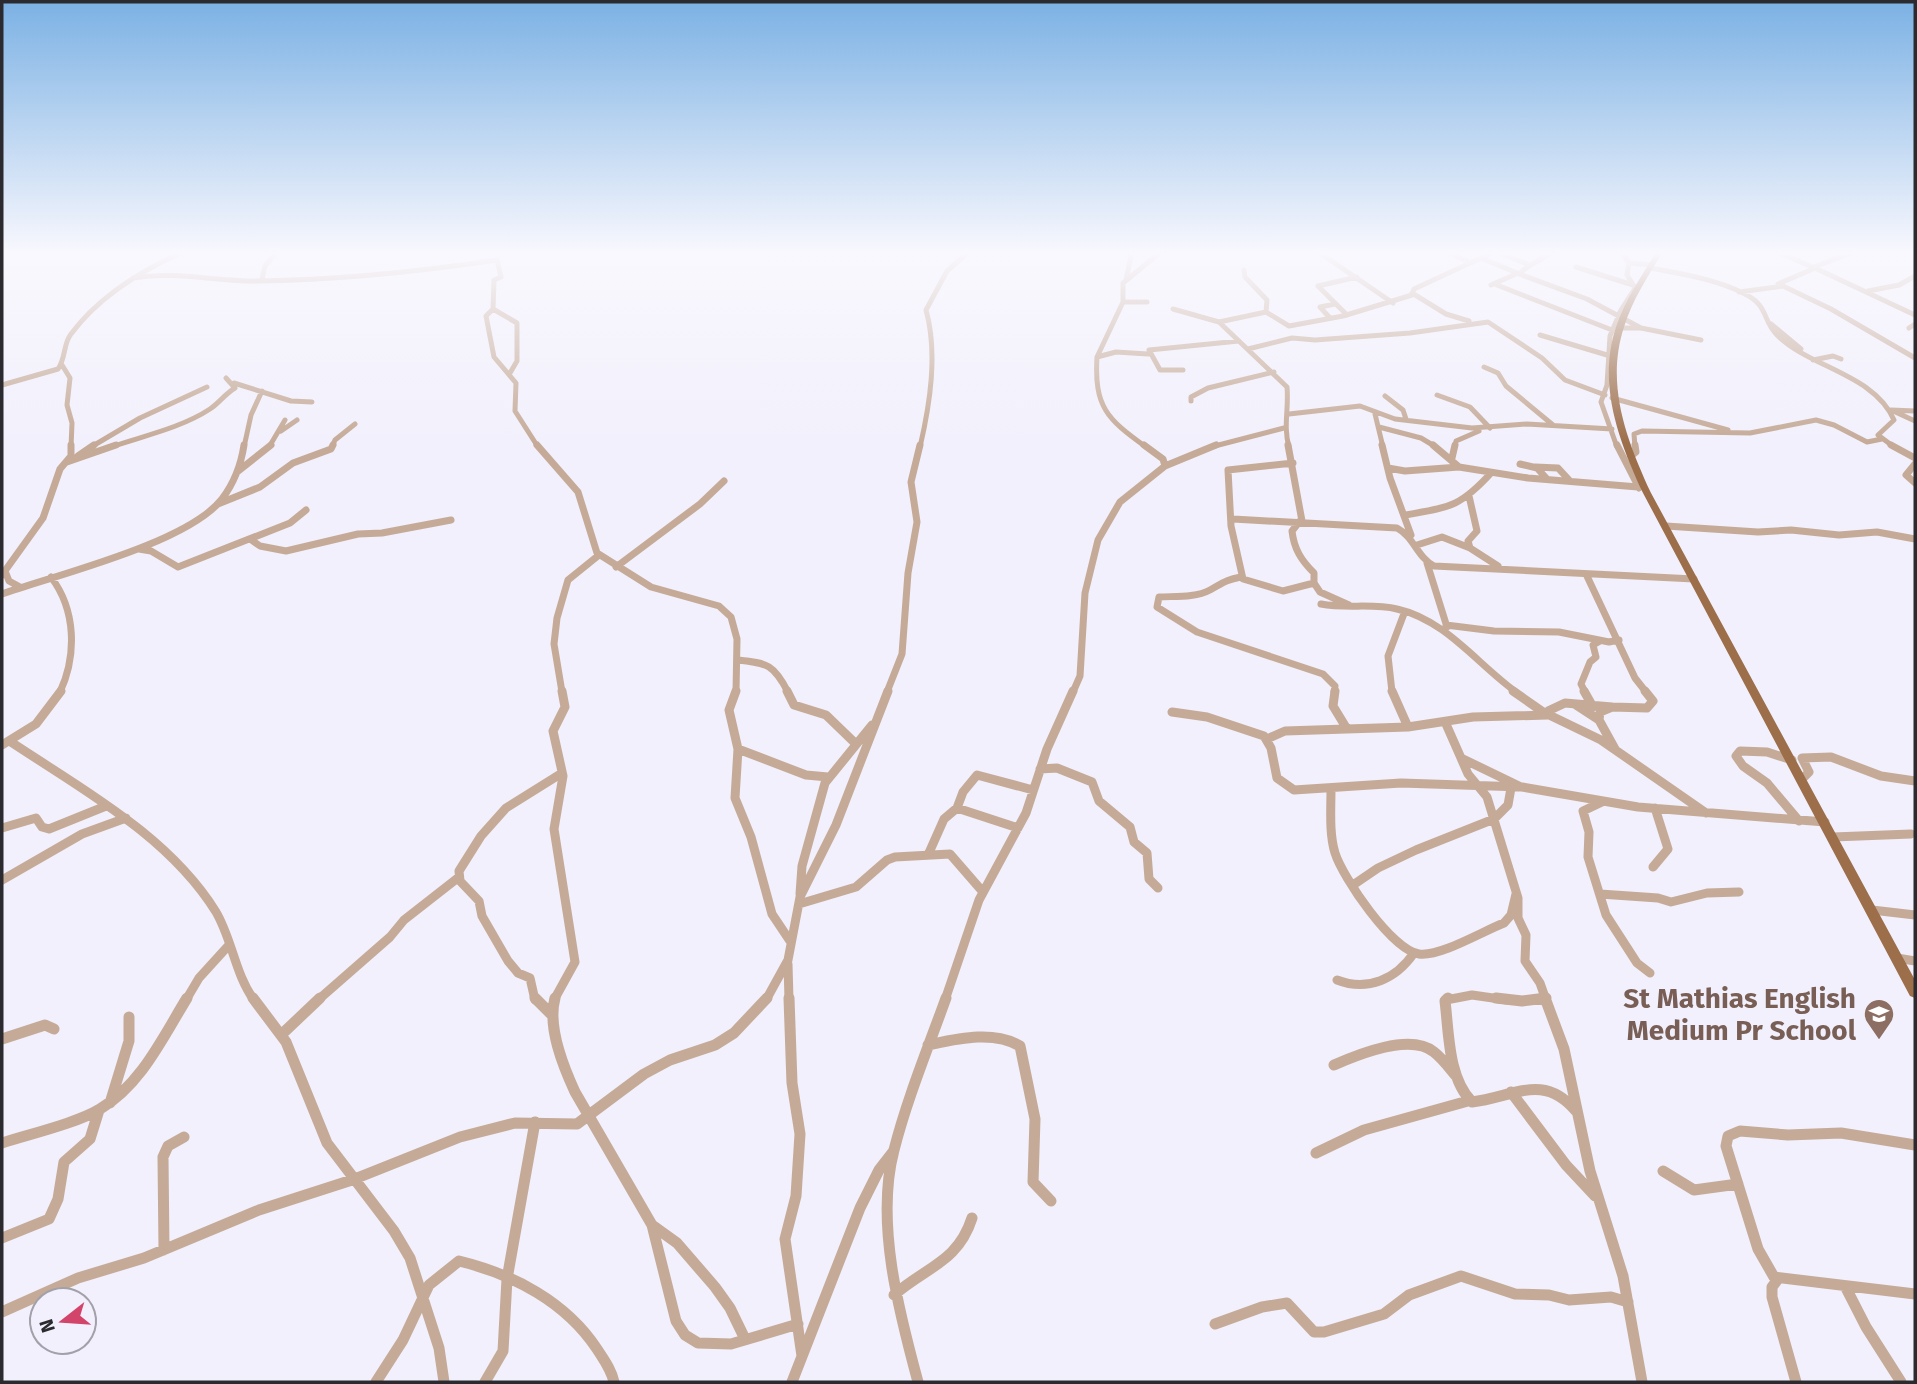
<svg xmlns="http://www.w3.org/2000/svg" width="1917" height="1384" viewBox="0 0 1917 1384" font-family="'Fira Sans',sans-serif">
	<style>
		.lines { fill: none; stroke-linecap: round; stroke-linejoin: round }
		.minor-far3 { stroke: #c5aa97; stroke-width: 5 }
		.minor-far2 { stroke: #c5aa97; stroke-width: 7 }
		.minor-far1 { stroke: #c5aa97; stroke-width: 9 }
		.minor { stroke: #c5aa97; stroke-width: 11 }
		.major { fill: #9c6e4a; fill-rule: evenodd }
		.labels { text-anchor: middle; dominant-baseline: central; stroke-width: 5; stroke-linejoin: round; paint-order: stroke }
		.near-education-label { font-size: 28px; font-weight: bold; fill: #785e54; stroke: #f1f0fc; text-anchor: end }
	</style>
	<rect width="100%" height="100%" fill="#f1f0fc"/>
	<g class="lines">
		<!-- minor-far3 -->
		<path class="minor-far3" d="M 1317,251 L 1393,303
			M 1445,251 L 1470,262
			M 1495,251 L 1527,264 L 1529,266 L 1522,271 L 1522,275 L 1587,299 L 1641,328
			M 1621,251 L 1629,263 L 1627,275 L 1634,286
			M 1775,251 L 1815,268
			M 1481,258 L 1522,275
			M 1629,263 L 1652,265
			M 1529,266 L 1555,251
			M 1576,267 L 1633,285
			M 1814,267 L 1856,251
			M 1651,268 C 1682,274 1716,279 1745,294 C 1769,306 1762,320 1777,335 C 1810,368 1874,374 1894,420 L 1878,435 L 1894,447
			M 1244,270 L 1245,277 L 1267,300 L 1266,312 L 1219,322 L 1287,387 C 1289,409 1283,426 1289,447
			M 133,278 C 176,271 212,281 256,281 C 338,280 416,272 497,260 L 501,277 L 494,280 L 493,309 L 486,316 L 494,357 L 516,383 L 515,411 L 538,447
			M 262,279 L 265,266 L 278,251
			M 1126,280 L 1132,251
			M 1778,284 L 1815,268 L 1915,315
			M 1491,285 L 1518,273
			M 1497,285 L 1612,330
			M 1868,291 L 1899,285 L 1915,276
			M 1739,292 L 1783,286 L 1831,309 L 1915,358
			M 1412,293 L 1446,314 L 1469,321
			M 1147,302 L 1123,302 L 1123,283 L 1162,251
			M 493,309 L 517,323 L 517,361 L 510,373
			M 1173,309 L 1219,322
			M 1266,312 L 1289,326 L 1343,316 L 1412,295 L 1414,289 L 1496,251
			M 1347,315 L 1318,286 L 1357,277
			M 1330,318 L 1320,307 L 1335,304
			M 1771,324 L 1801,349
			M 1619,328 L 1641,328 L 1701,340
			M 1909,328 L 1915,324
			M 1540,335 L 1607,355
			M 1248,349 L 1292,338 L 1315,340 L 1410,333 L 1488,322 L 1542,358 L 1565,380 L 1605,395
			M 1097,357 L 1123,302
			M 1813,360 L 1833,356 L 1841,359
			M 62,365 L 70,378 L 67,405 L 72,423 L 71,447
			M 1484,367 L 1498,373 L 1506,386 L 1553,425
			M 1183,370 L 1160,370 L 1149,350 L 1239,341
			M 234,383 L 291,401 L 312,402
			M 2,385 L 58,369 C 66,358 63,344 71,334 C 100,295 142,270 185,251
			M 1437,395 L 1470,407 L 1490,428
			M 1385,396 L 1403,410 L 1406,419
			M 1612,398 L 1728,430
			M 1191,401 L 1191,397 L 1208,388 L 1274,372
			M 1915,411 L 1891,410 L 1915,421
			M 1289,414 L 1360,406 L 1395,419 L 1472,428 L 1527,424 L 1612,429
			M 1375,414 L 1383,447
			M 1379,427 L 1421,438 L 1436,447
			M 281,431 L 297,420
			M 91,447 L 140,418 L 207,387
			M 111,447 C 143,436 181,428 210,409 C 219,403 225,394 235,388 L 226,378
			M 244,447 L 251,415 L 262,391
			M 269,447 L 285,420
			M 332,447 L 335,440 L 355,424
			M 920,447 C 930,404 938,353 926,310 L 947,271 L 970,251
			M 1146,447 C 1107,419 1094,407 1097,357 L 1116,352 L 1148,354
			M 1211,447 L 1284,428
			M 1455,447 L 1456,441 L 1479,431
			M 1617,447 L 1601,402 L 1607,385 L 1610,336 L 1621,310 L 1635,288
			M 1635,447 L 1634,434 L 1642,431 L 1750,433 L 1816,420 L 1834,425 L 1867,442 L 1882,439"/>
		<!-- minor-far2 -->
		<path class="minor-far2" d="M 537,445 L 578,492 L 597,553 L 651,587 L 719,606 L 731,617 L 737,639 L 736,692
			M 1288,445 L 1302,521
			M 1382,445 L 1390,478 L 1411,535
			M 1433,445 L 1459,467
			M 1617,445 L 1639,488
			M 1891,445 L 1915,458
			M 78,456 L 94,445
			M 1631,456 L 1636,452 L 1635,445
			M 1452,458 L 1455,445
			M 67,462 L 116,445
			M 1293,463 L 1228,470 L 1231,526 L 1243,579 L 1283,591 L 1314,583 L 1314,573 C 1301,560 1294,549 1292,531 L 1300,521
			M 1520,464 L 1537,468 L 1547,479
			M 1915,464 L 1906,475 L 1915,483
			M 1165,466 L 1216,445
			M 1535,467 L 1558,468 L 1570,481
			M 1388,468 L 1405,471 L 1459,467 L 1528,478 L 1638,487
			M 237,472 L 271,445
			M 1469,496 L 1477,531 L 1468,541 L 1470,548 L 1498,566
			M 218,504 L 260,487 L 293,463 L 331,449 L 333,445
			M 1406,515 C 1450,507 1460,507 1491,473
			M 1233,519 L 1397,528 C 1414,537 1417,557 1434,566 L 1694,579
			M 1666,526 L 1758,532 L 1791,530 L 1839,535 L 1877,532 L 1915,539
			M 250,539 L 260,546 L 286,551 L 358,534 L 382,533 L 451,520
			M 1417,545 L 1442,537 L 1470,548
			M 139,549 L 151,551 L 178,567 L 290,523 L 306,510
			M 1427,563 L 1447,627
			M 616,567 L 700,504 L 724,481
			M 5,571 L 9,581 L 20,587
			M 1586,574 L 1635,678 L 1646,692
			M 2,575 L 43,518 L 60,469 L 71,456 L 71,445
			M 51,577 C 76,610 77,655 60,692
			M 1241,577 C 1225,580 1223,583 1210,590 C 1195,598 1175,596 1159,597 L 1157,607 L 1197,632 L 1323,674 L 1335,686 L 1334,692
			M 1314,583 L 1320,592 L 1349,605
			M 2,594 C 56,575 188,543 222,499 C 234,483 241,465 244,445
			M 1321,604 C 1346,609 1373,603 1397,609 C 1446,620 1477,664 1516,692
			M 1446,625 L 1494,631 L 1559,632 L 1609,642 L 1619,640
			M 738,660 C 768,663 774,665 788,692
			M 562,692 L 554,644 L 557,618 L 568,580 L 599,555
			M 887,692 L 902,654 L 908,573 L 917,522 L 911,482 L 920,445
			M 1073,692 L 1080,676 L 1085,593 L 1098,540 L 1120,502 L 1165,466 L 1163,459 L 1144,445
			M 1392,692 L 1388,656 L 1405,611
			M 1585,692 L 1581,684 L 1590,662 L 1596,657 L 1593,645 L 1600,641"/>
		<!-- minor-far1 -->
		<path class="minor-far1" d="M 736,691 L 729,710 L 738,749 L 735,798 L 751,837 L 772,914 L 790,941
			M 787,691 L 794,705 L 826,715 L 856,744
			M 1335,691 L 1333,706 L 1347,729
			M 1392,691 L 1408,727
			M 1513,691 L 1543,712 L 1601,740 L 1706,813
			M 1584,691 L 1593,707
			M 1576,705 L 1599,720
			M 1172,712 L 1207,717 L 1264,736 L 1271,748 L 1277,778 L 1294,790 L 1401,783 L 1522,787 L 1638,807 L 1825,822
			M 1446,724 L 1461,758 L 1521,787
			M 1267,739 L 1285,731 L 1408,727 L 1473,717 L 1548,715 L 1548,711 L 1565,703 L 1612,707
			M 11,742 C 83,790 169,836 216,912 C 232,939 235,974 254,1000
			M 2,745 L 36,724 L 61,691
			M 738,749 L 806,775 L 828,777
			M 1615,749 L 1599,720 L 1600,712 L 1612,707 L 1647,708 L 1653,701 L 1645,691
			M 1461,758 L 1468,774 L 1487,797 L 1518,898 L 1518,918 L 1526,935 L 1525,961 L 1540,983 L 1546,1000
			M 1792,760 L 1767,752 L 1740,751 L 1736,756 L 1743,766 L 1767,783 L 1799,821
			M 1040,769 L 1057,768 L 1092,782 L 1099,801 L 1130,827 L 1134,842 L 1147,853 L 1149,879 L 1158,888
			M 1802,779 L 1809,772 L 1802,758 L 1831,757 L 1881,776 L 1915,781
			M 1331,789 C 1331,809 1329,834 1335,853 C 1343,878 1392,950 1419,954 C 1440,957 1483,931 1504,923 L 1511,915 L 1516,894
			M 1602,802 L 1583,811 L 1589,832 L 1588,857 L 1606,915 L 1637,963 L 1650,973
			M 957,808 L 963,792 L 977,775 L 1033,790
			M 2,828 L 36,818 L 42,827 L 49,829 L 106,806
			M 1833,837 L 1911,834
			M 928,855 L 944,819 L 957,808 L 1018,828
			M 1653,867 L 1668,849 L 1655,808
			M 2,880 L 82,834 L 126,818
			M 1353,885 L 1378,868 L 1416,850 L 1494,819 L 1508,805 L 1511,788
			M 800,894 L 802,866 L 825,783 L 872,725
			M 1600,894 L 1658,898 L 1671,902 L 1707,893 L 1739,892
			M 799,904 L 856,887 L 887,860 L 895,857 L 950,854 L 983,892
			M 1872,910 L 1915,915
			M 1897,958 L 1915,961
			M 788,964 L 789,1000
			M 1337,980 C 1368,992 1396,979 1414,953
			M 186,1000 L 199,978 L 229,945
			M 318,1000 L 390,937 L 404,920 L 459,877
			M 535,1000 L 530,978 L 518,973 L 508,961 L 482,916 L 479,901 L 460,881 L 459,871 L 481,836 L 506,808 L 562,773
			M 554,1000 L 575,962 L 554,829 L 563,776 L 553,731 L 565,707 L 562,691
			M 766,1000 L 788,960 L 800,897 L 836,825 L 888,691
			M 945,1000 L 979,900 L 1026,813 L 1047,749 L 1073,691
			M 1446,1000 L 1472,995 L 1507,1000
			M 1539,1000 L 1546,998"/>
		<!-- minor -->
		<path class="minor" d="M 253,998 L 286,1042 L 327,1143 L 394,1231 L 410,1258 L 439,1348 L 444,1382
			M 535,998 L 551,1014
			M 555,998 C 547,1027 563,1066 575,1092 L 652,1225 L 677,1243 L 715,1287 L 730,1308 L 745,1339
			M 789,998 L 792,1083 L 800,1134 L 796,1196 L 785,1239 L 802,1356
			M 1448,998 L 1445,1001 C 1449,1033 1448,1078 1472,1102 C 1514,1097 1543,1072 1576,1111
			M 1496,998 L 1522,1001 L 1546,998
			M 1545,998 L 1564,1049 L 1590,1171 L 1623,1276 L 1642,1382
			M 281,1035 L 320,998
			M 2,1039 L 45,1025 L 54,1029
			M 928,1045 C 957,1039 993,1030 1020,1046 L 1035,1119 L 1033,1182 L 1051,1201
			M 1334,1065 C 1359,1054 1410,1033 1434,1052 C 1443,1059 1450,1069 1457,1077
			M 1511,1092 L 1566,1165 L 1595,1196
			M 110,1103 L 129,1041 L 129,1017
			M 2,1143 C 30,1134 77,1123 100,1109 C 141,1085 163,1037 187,998
			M 1915,1145 L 1841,1133 L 1788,1135 L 1740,1131 L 1728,1136 L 1726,1146 L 1758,1249 L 1774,1277 L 1915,1294
			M 1316,1153 L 1364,1130 L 1468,1101
			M 1663,1171 L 1694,1190 L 1738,1184
			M 652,1225 L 676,1321 L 685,1335 L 698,1343 L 731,1344 L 798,1324
			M 2,1238 L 49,1219 L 58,1199 L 64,1162 L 90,1139 L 99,1110
			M 164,1250 L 163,1157 L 168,1146 L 184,1137
			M 1778,1279 L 1772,1287 L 1772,1297 L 1796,1382
			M 1845,1286 L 1866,1327 L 1901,1382
			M 894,1295 C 926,1267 958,1262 972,1218
			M 2,1312 L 78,1278 L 144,1258 L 259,1210 L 352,1180 L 460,1137 L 515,1123 L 577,1124 L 644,1074 L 670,1060 L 715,1045 L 734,1033 L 767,998
			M 1215,1324 L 1262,1307 L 1287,1303 L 1314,1332 L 1324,1332 L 1384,1314 L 1409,1295 L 1461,1276 L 1515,1294 L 1549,1295 L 1569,1300 L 1611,1297 L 1628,1302
			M 376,1382 L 403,1340 L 429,1285 L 459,1261 C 513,1274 566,1302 597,1349 C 604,1360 611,1369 614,1382
			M 485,1382 L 503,1351 L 507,1279 L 535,1122
			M 792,1382 L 860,1208 L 879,1170 L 893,1152
			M 918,1382 C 899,1312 875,1222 894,1150 C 907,1099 928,1048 946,998"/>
		<!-- major -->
		<path class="major" d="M 1657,251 L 1663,251 C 1649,275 1632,300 1624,327 C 1605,385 1627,441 1651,493 L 1915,980 L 1915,998 L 1910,996 L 1643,493 C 1619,441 1597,385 1616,327 C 1625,300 1642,275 1657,251 Z"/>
	</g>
	<!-- sky -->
	<linearGradient id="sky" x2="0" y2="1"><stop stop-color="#7bb1e4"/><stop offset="0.57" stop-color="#f9f8fe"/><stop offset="1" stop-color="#f9f8fe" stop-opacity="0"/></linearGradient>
	<rect width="1917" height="444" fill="url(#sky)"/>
	<!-- icons -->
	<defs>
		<g id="school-pin" transform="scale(1.575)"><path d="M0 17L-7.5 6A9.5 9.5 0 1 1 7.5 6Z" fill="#8d6e63" stroke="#f1f0fc"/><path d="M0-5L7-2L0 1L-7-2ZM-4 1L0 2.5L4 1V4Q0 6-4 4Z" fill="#fff"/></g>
	</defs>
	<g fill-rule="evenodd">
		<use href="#school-pin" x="1879" y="1014"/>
	</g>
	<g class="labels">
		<!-- near-education labels -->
		<g class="near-education-label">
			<text x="1856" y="998">St Mathias English<tspan x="1856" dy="32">Medium Pr School</tspan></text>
		</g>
	</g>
	<!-- border -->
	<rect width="1917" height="1384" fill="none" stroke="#2b2a2f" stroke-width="7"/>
	<!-- north arrow -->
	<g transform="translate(63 1321) rotate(253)"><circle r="33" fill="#f1f0fc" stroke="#a2a1aa" stroke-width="2"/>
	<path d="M0-5L12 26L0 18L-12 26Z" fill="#d3446a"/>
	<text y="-10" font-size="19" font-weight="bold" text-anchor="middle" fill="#2b2a2f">N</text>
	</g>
</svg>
